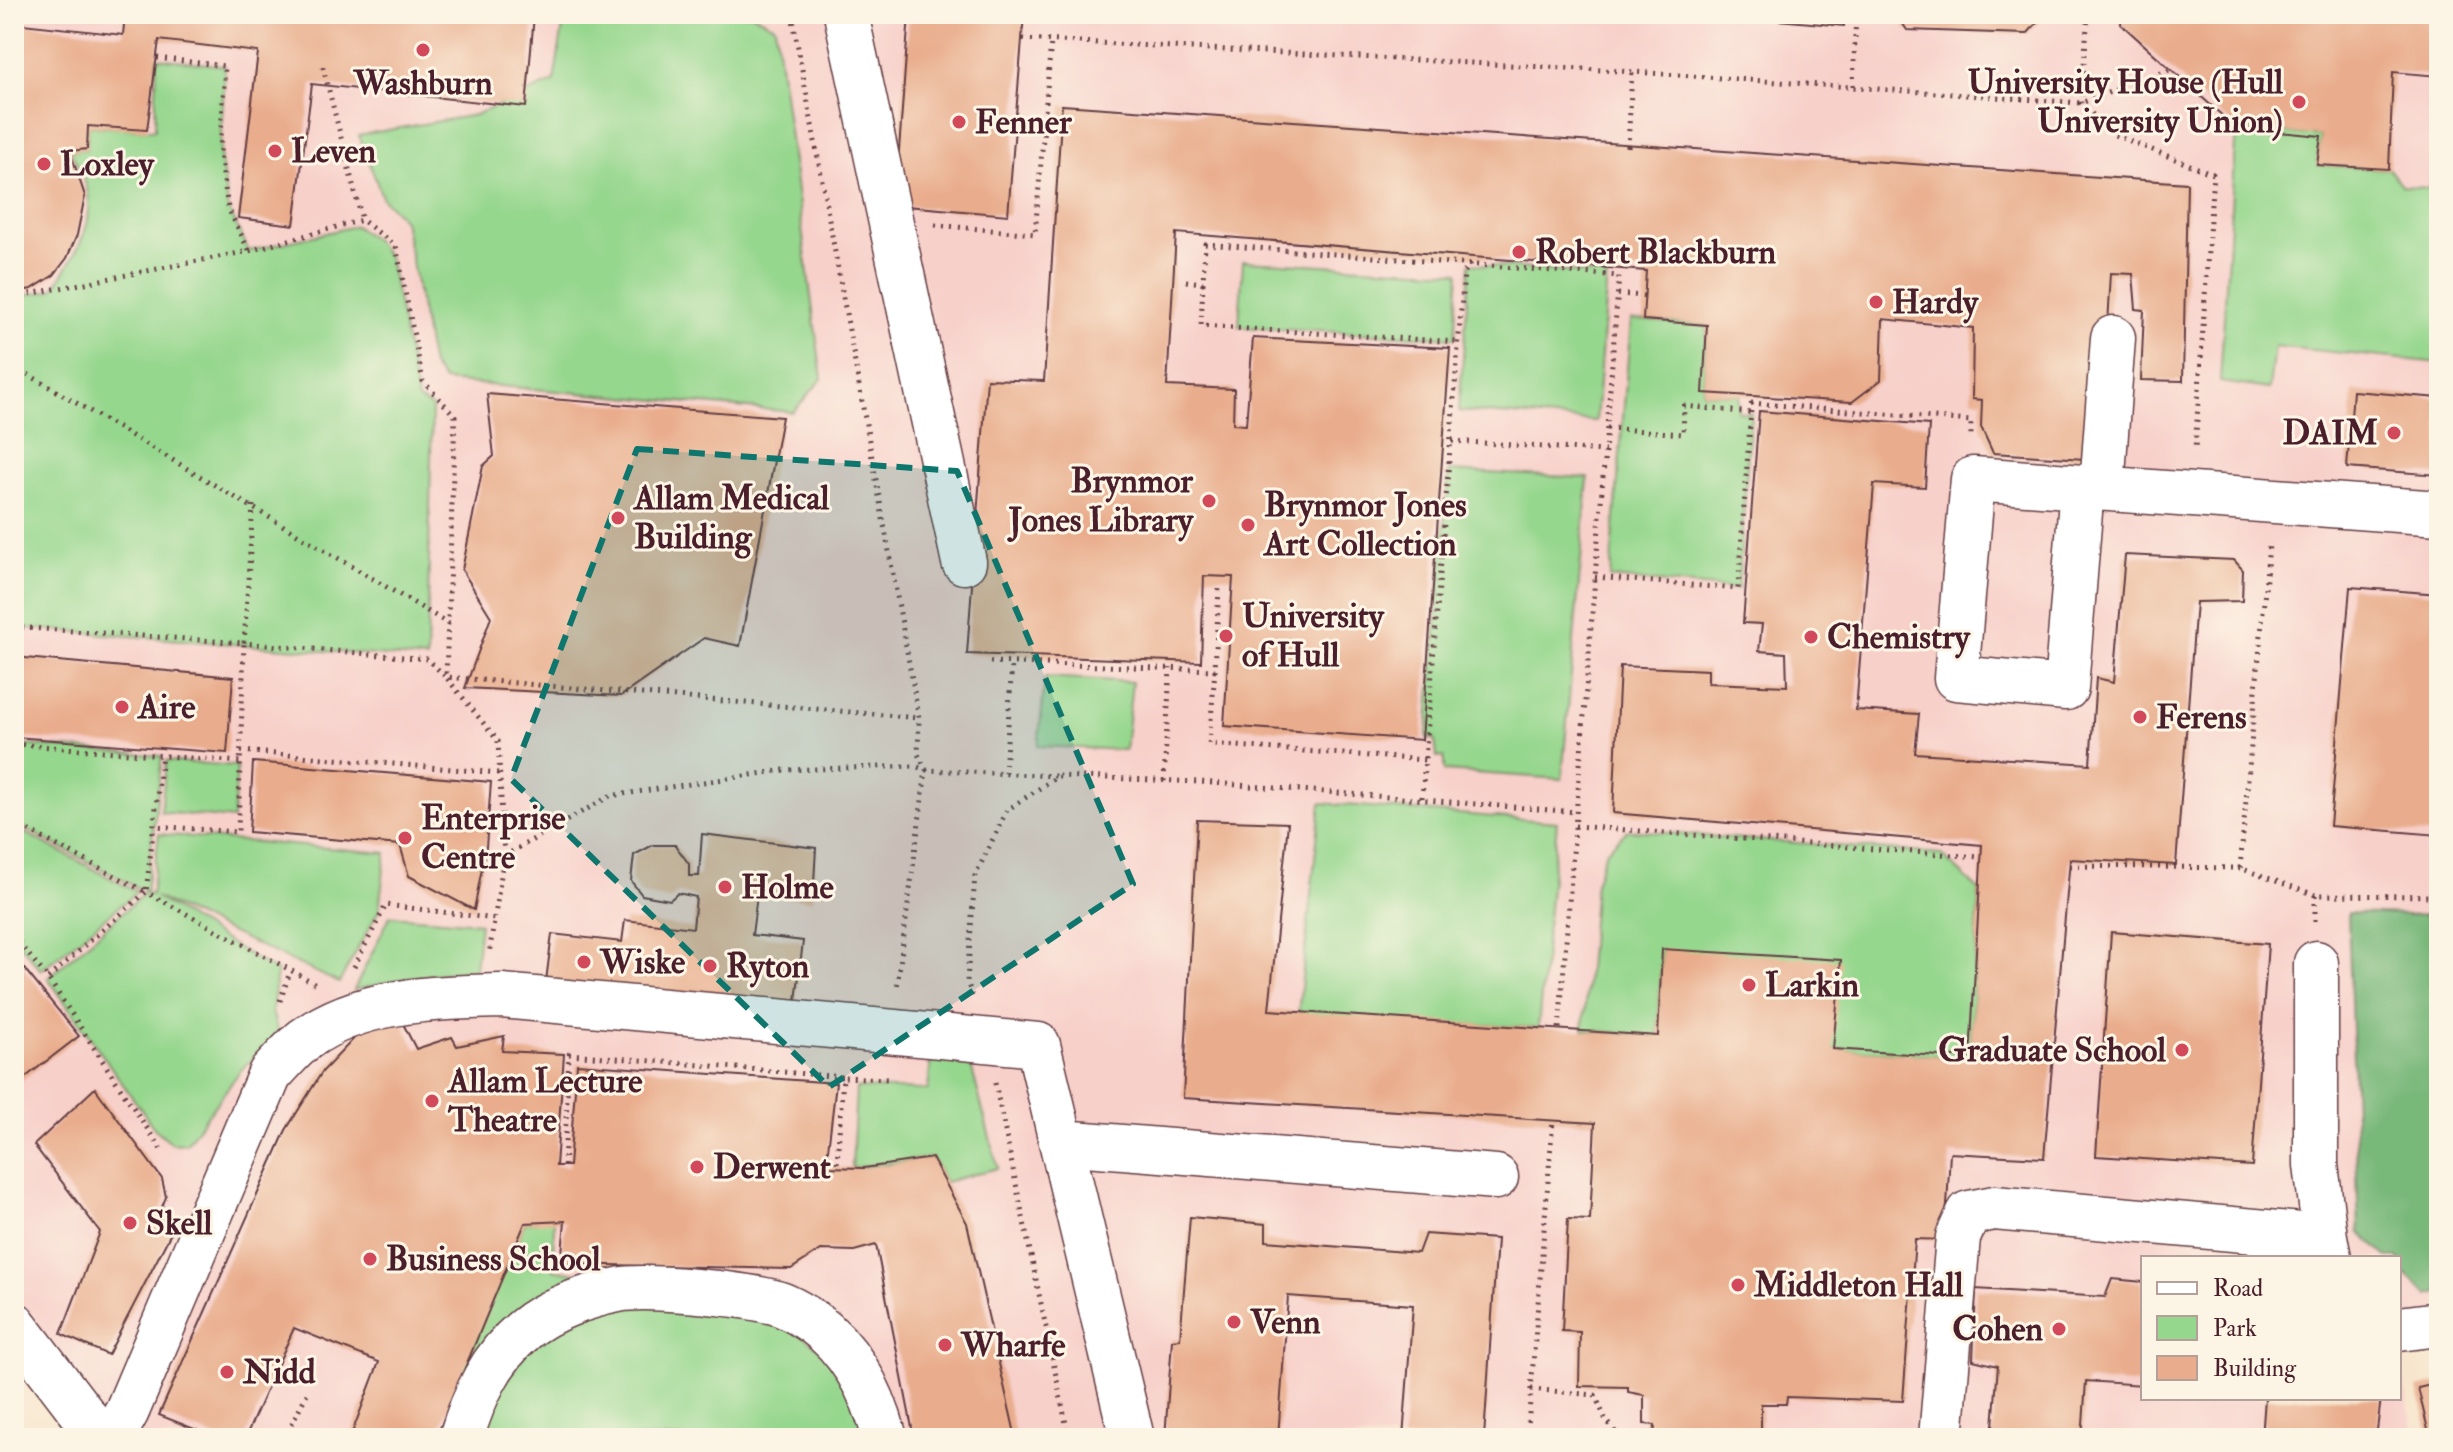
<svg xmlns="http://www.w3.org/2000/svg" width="2453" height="1452" viewBox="0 0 2453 1452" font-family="'IM FELL Double Pica',serif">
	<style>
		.built { fill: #f7d0ca; fill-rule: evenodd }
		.green { fill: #96d78e; stroke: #707b5c; stroke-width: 2 }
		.forest { fill: #78b879; stroke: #616c52; stroke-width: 2 }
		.building { fill: #e9ad8d }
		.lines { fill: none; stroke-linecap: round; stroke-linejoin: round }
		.minor-casing { stroke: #643d43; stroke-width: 47 }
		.path { stroke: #643d43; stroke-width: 5; stroke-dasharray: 2 6; stroke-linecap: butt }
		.minor { stroke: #fff; stroke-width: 44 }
		.marked { fill: #0f766e; fill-opacity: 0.2; stroke: #0f766e; stroke-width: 6; stroke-dasharray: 16 10; stroke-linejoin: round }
		.poi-dot { fill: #d1495b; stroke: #fcf5e5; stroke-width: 3 }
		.labels { text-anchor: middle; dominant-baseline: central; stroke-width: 6; stroke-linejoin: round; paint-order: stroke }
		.poi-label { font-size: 34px; font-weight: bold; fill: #4a1f2b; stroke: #fcf5e5; text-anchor: start }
	</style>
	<rect width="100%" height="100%" fill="#fcf5e5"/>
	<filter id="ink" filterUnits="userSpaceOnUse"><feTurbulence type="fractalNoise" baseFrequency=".0125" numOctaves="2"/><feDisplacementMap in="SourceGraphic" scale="16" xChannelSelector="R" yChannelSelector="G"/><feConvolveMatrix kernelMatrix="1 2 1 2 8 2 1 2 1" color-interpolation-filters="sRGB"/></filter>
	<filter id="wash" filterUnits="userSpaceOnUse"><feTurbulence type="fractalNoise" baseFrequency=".006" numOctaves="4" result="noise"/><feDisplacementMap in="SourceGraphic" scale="32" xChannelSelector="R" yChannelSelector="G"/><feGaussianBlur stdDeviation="1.8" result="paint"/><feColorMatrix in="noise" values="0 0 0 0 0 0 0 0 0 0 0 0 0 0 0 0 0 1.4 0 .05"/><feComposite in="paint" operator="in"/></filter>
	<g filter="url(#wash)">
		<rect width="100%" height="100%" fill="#f7e5cc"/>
		<!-- built -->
		<path class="built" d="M 14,14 L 2439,14 L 2439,1350 L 2400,1361 L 2415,1438 L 76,1438 L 14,1367 ZM 2143,1258 L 2399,1258 L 2399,1398 L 2143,1398 Z"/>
		<!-- green -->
		<path class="green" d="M 565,14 L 752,14 L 775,26 L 822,379 L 793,412 L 444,381 L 432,366 L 404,220 L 383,199 L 359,135 L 475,115 L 554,82 Z
			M 157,58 L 225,66 L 220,154 L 228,208 L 249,251 L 355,226 L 375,240 L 389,258 L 418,400 L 432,407 L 427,659 L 14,627 L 14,297 L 53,290 C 86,237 106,209 70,151 L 87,149 L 88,126 L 155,130 Z
			M 2236,128 L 2321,136 L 2317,165 L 2389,169 L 2402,186 L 2439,189 L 2439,363 L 2274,346 L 2269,389 L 2220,382 Z
			M 1243,261 L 1459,272 L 1455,338 L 1239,327 Z
			M 1470,264 L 1607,275 L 1596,421 L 1459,411 Z
			M 1631,320 L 1707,325 L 1703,393 L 1739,395 L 1738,412 L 1751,413 L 1738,589 L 1610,578 Z
			M 1449,471 L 1588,478 L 1562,779 L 1444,771 L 1444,757 L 1437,757 L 1435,739 L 1427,738 Z
			M 1045,677 L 1132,682 L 1125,750 L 1038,746 Z
			M 14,744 L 162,756 L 146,892 L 151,895 L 159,834 L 386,853 L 379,910 L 339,983 L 155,897 L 277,972 L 272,1012 L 278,1033 L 241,1070 L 187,1143 L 173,1144 L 154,1128 L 48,978 L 146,892 L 14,823 Z
			M 166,761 L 237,766 L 233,819 L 161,812 Z
			M 1321,803 L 1557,822 L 1538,1028 L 1298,1015 Z
			M 14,827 L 137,892 L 41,970 L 14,937 Z
			M 1628,830 L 1940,854 L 1979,890 L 1970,1058 L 1833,1049 L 1662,950 L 1658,1036 L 1583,1030 L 1595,884 L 1606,851 Z
			M 390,916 L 480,923 L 475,969 L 409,978 L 354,990 Z
			M 931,1058 L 970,1062 L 998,1168 L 945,1182 L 932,1158 L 852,1168 L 856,1088 L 928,1090 Z
			M 554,1219 L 553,1269 L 622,1281 L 479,1387 L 456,1376 L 525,1223 Z
			M 621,1303 L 758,1315 L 804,1337 L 837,1362 L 870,1438 L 481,1438 L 488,1407 L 538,1334 Z"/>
		<!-- forest -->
		<path class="forest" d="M 2348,913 L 2439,916 L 2439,1292 L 2428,1295 L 2399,1268 L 2399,1258 L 2388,1258 L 2359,1232 Z"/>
		<g id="blocks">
			<!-- building -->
			<path class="building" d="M 125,14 L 534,15 L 526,107 L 312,84 L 294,225 L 238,218 L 258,52 L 159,40 L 147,130 L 88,126 L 87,149 L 70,151 L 85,196 L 77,235 L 67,258 L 54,275 L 32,289 L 14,292 L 14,23 L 123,35 Z
				M 909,14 L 1024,14 L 1008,215 L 895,205 Z
				M 1710,14 L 1845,14 L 1844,26 Z
				M 1896,14 L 2045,14 L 2027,34 L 1907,30 Z
				M 2121,14 L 2439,14 L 2439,76 L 2393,72 L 2389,169 L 2317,165 L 2321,136 L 2236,128 L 2120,23 Z
				M 1062,105 L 2187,183 L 2183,381 L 2141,380 L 2144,310 L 2136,309 L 2133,274 L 2111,273 L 2100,460 L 1993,453 L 1981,427 L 1982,400 L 1972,399 L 1973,328 L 1883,319 L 1881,380 L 1852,402 L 1703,393 L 1707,325 L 1643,320 L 1646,271 L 1176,233 L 1167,386 L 1234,389 L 1233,424 L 1246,425 L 1253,338 L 1450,348 L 1422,740 L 1224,726 L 1233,577 L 1204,576 L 1201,662 L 967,654 L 987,379 L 1044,381 Z
				M 2353,391 L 2439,398 L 2439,475 L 2347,468 Z
				M 487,394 L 782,417 L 740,646 L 704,638 L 621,696 L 465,688 L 491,617 L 462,570 L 483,466 L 494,456 Z
				M 1759,411 L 1929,425 L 1925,487 L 1874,484 L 1856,710 L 1919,714 L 1915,753 L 2090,764 L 2096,678 L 2114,682 L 2125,555 L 2234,560 L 2243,570 L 2242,601 L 2196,602 L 2176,865 L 2070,859 L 2044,1158 L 1950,1153 L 1945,1240 L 1915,1239 L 1903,1401 L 1787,1397 L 1786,1404 L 1761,1404 L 1761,1438 L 1654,1438 L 1655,1425 L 1644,1424 L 1644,1395 L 1628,1392 L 1628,1387 L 1579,1386 L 1580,1332 L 1562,1331 L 1568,1219 L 1590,1220 L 1595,1123 L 1183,1098 L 1197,820 L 1288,823 L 1269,1010 L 1658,1036 L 1662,949 L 1841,960 L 1833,1049 L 1970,1058 L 1982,845 L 1613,813 L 1620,666 L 1708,670 L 1708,683 L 1787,686 L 1786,653 L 1759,651 L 1762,624 L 1743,623 Z
				M 2350,587 L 2439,594 L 2439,835 L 2330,826 Z
				M 14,657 L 233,677 L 227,753 L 14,737 Z
				M 253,762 L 491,782 L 486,847 L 474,910 L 409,876 L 400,845 L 249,832 Z
				M 702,834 L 816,848 L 813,900 L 757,895 L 752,935 L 803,941 L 795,1010 L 546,981 L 552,934 L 622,942 L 625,920 L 693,928 L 696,897 L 678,893 L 670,900 L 642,895 L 631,881 L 634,855 L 653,845 L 675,845 L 689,864 L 689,876 L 699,876 Z
				M 2111,932 L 2268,944 L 2252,1166 L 2096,1156 Z
				M 14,956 L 79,1036 L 14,1086 Z
				M 399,1016 L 416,1049 L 452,1037 L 457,1046 L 504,1036 L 502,1051 L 564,1054 L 556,1166 L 569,1166 L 577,1064 L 836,1083 L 826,1167 L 864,1168 L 932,1158 L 967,1223 L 1016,1438 L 914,1438 L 876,1245 L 854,1251 L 821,1250 L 791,1269 L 561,1264 L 565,1221 L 525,1223 L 436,1438 L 350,1438 L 379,1362 L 294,1328 L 245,1438 L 217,1438 L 159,1415 L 286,1130 L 322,1072 L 362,1030 Z
				M 95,1088 L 162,1179 L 166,1197 L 158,1217 L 174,1227 L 108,1355 L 61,1334 L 100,1232 L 34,1145 Z
				M 1190,1217 L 1266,1224 L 1266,1241 L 1418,1253 L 1425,1234 L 1497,1239 L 1484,1438 L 1403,1438 L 1413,1305 L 1288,1296 L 1278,1438 L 1165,1438 L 1172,1340 L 1180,1339 Z
				M 2112,1279 L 2143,1282 L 2143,1385 L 2086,1381 L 2082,1438 L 1992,1438 L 1998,1366 L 1973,1360 L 1976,1289 L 2105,1297 Z
				M 2439,1383 L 2439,1438 L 2430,1438 L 2418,1388 Z
				M 2265,1398 L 2381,1398 L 2376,1438 L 2262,1438 Z"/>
		</g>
	</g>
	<g filter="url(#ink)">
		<use href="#blocks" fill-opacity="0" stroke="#643d43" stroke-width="2"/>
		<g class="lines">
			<!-- minor casing -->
			<g class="minor-casing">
				<path id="minor" d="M 846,14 L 964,562
					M 2082,487 L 2066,688 L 1956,678 L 1973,479 L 2439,513
					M 2102,488 L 2113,338
					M 2316,963 L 2316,1165 L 2325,1237
					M 1061,1142 L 1496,1177
					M 14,1324 L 101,1438
					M 2399,1329 L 2439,1324
					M 112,1438 L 127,1411 L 270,1074 C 281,1063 292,1049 305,1039 C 362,998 435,998 502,996 L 1038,1045 L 1132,1438
					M 461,1438 C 474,1396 490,1359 524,1330 C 548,1309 588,1296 618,1290 C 645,1284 740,1294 769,1301 C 783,1303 801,1314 813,1322 C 852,1350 873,1393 885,1438
					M 1941,1438 L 1958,1237 L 1969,1213 L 1994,1208 L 2325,1237 L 2329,1258"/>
			</g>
			<!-- path -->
			<path class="path" d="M 792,14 L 919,718 L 918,754 L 926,770 L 897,987
				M 2088,14 L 2081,103 L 2112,134 L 2213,174 L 2195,450
				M 1023,39 L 1620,71 L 2081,103 L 2169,70
				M 157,58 L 225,66 L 220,154 L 228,208 L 249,251
				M 323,67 L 362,220
				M 1853,86 L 1856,14
				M 1628,147 L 1632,72
				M 935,225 L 1035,234 L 1051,41
				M 1186,281 L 1203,283 L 1205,244 L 1619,276 L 1559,1029
				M 1203,283 L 1201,326 L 1459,342
				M 1618,294 L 1644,296
				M 14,297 L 249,251 L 362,220 L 396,246 L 423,381 L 455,416 L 446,677 L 498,741 L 504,856 L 489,955
				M 14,366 L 449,624
				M 1751,403 L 1971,421 L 1971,438
				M 1607,428 L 1683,434 L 1684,406 L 1751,413
				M 1452,441 L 1605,451
				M 253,505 L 244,643 L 427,659 L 446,677 L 919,718
				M 1595,577 L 1738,589 L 1752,396
				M 14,627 L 244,643 L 238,832 L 154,826
				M 990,662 L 1215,670 L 1219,587
				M 1215,670 L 1209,744 L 1425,760
				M 14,744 L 241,762
				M 241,751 L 499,773
				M 1005,773 L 1012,662
				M 1164,781 L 1170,668
				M 1422,798 L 1464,273 L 1470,264
				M 14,823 L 146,892 L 162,756
				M 1575,826 L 1979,857
				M 504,856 L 610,796 L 784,770 L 915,766 L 926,770 L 1056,776
				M 2070,866 L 2240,868 L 2315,895 L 2439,896
				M 2240,868 L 2269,545
				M 2315,895 L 2315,922
				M 14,937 L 48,978 L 162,1151
				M 354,967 L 386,905 L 496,919
				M 48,978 L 146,892 L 316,984
				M 972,996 L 967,981 L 975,876 L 1007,810 L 1058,776 L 1200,782 L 1576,812
				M 280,1001 L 290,972
				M 995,1083 L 1069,1438
				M 837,1163 L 843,1077 L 888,1079
				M 564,1166 L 569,1054 L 843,1077
				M 1531,1389 L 1595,1395 L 1605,1418 L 1620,1438
				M 284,1438 L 307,1394
				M 1527,1438 L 1553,1120"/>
			<!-- minor -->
			<use href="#minor" class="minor"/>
		</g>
	</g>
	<!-- marked area -->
	<path class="marked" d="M 637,449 L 957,471 L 1133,884 L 829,1087 L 511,779 Z"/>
	<!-- markers -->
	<g class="poi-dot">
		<circle cx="423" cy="50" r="8"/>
		<circle cx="2299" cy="102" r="8"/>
		<circle cx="959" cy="122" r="8"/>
		<circle cx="275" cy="151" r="8"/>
		<circle cx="44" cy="164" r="8"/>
		<circle cx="1519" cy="252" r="8"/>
		<circle cx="1876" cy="302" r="8"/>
		<circle cx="2394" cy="433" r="8"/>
		<circle cx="1209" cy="501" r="8"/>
		<circle cx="618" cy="518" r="8"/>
		<circle cx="1248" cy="525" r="8"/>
		<circle cx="1226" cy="636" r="8"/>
		<circle cx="1811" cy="637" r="8"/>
		<circle cx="122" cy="707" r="8"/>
		<circle cx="2140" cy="717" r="8"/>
		<circle cx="405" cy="838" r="8"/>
		<circle cx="725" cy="887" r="8"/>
		<circle cx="584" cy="962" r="8"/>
		<circle cx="710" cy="966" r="8"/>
		<circle cx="1749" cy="985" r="8"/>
		<circle cx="2182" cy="1050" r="8"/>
		<circle cx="432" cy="1101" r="8"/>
		<circle cx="697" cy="1167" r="8"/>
		<circle cx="130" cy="1223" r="8"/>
		<circle cx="370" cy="1259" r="8"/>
		<circle cx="1738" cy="1285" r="8"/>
		<circle cx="1234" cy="1322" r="8"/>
		<circle cx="2059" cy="1329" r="8"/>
		<circle cx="945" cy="1345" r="8"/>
		<circle cx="227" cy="1372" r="8"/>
	</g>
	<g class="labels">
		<!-- poi labels -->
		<g class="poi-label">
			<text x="2283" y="82" text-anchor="end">University House (Hull<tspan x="2283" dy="39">University Union)</tspan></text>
			<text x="423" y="83" text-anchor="middle">Washburn</text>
			<text x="975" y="122">Fenner</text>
			<text x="291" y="151">Leven</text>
			<text x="60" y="164">Loxley</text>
			<text x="1535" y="252">Robert Blackburn</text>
			<text x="1892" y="302">Hardy</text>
			<text x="2378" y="433" text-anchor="end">DAIM</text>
			<text x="1193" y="481" text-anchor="end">Brynmor<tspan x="1193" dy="39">Jones Library</tspan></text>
			<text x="634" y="498">Allam Medical<tspan x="634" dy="39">Building</tspan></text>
			<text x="1264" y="505">Brynmor Jones<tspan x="1264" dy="39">Art Collection</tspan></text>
			<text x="1242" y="616">University<tspan x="1242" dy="39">of Hull</tspan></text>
			<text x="1827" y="637">Chemistry</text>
			<text x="138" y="707">Aire</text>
			<text x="2156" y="717">Ferens</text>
			<text x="421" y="818">Enterprise<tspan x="421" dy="39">Centre</tspan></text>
			<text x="741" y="887">Holme</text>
			<text x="600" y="962">Wiske</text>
			<text x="726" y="966">Ryton</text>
			<text x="1765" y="985">Larkin</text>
			<text x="2166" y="1050" text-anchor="end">Graduate School</text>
			<text x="448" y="1081">Allam Lecture<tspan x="448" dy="39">Theatre</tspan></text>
			<text x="713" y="1167">Derwent</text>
			<text x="146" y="1223">Skell</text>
			<text x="386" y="1259">Business School</text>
			<text x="1754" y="1285">Middleton Hall</text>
			<text x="1250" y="1322">Venn</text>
			<text x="2043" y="1329" text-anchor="end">Cohen</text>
			<text x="961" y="1345">Wharfe</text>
			<text x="243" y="1372">Nidd</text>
		</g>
	</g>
	<!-- margin -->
	<rect width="2453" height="1452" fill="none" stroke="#fcf5e5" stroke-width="48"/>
	<!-- legend -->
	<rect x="2141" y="1256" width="260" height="144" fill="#fcf5e5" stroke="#b59f9b" stroke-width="2"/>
	<rect x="2157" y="1282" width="40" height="12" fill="#ffffff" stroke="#b59f9b" stroke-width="2"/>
	<text x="2213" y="1296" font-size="24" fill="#4a1f2b">Road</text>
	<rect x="2157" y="1316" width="40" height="24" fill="#96d78e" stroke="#b59f9b" stroke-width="2"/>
	<text x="2213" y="1336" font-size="24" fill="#4a1f2b">Park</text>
	<rect x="2157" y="1356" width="40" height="24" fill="#e9ad8d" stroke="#b59f9b" stroke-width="2"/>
	<text x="2213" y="1376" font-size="24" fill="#4a1f2b">Building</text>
</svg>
